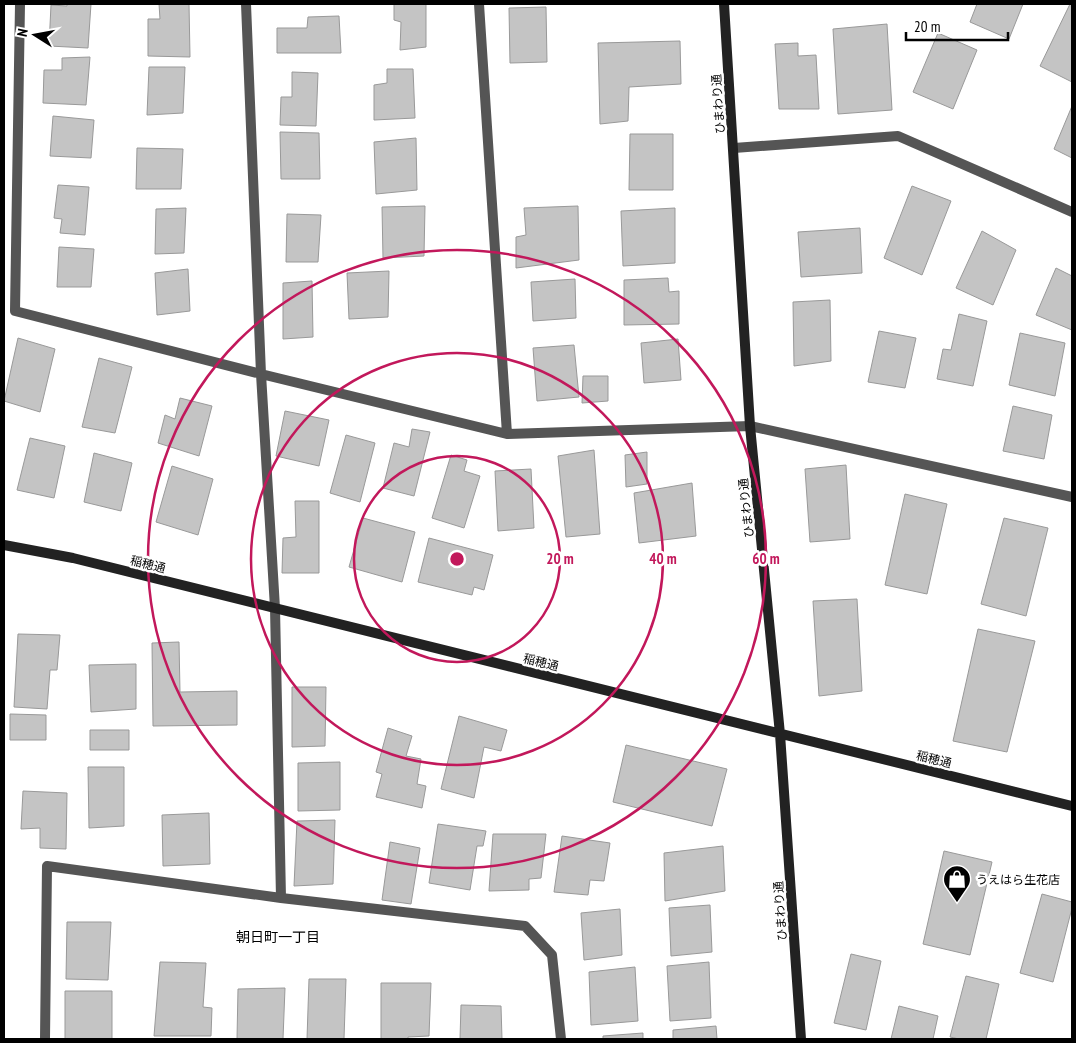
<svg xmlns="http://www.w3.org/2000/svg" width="1076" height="1043" viewBox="0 0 1076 1043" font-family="'PT Sans Narrow','Noto Sans JP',sans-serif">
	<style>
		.building { fill: #c4c4c4; stroke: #999 }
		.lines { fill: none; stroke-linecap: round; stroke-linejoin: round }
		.street { stroke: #555; stroke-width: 10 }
		.secondary { stroke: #222; stroke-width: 10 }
		.ring { fill: none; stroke: #c2185b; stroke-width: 2.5 }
		.labels { text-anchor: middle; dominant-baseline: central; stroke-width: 5; stroke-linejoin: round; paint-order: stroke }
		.street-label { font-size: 12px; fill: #000; stroke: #fff }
		.poi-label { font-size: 12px; fill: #000; stroke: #fff; text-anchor: start }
		.neighbourhood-label { font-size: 14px; fill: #000; stroke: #fff }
		.centre { fill: #c2185b; stroke: #fff; stroke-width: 2.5 }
		.ring-label { font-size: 15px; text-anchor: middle; font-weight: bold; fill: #c2185b; stroke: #fff; stroke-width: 5; stroke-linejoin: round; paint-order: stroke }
	</style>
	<rect width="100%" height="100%" fill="#fff"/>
	<!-- building -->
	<path class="building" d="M 67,4 L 91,4 L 88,48 L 49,46 L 51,5 L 67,6 Z
		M 159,4 L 189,4 L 190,57 L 148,56 L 148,19 L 160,19 Z
		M 394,4 L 426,4 L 426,47 L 400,50 L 401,22 L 394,20 Z
		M 977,4 L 1023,4 L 1009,39 L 970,22 Z
		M 1070,4 L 1072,6 L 1072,82 L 1040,66 Z
		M 546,7 L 547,62 L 510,63 L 509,8 Z
		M 339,16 L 341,53 L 277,53 L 277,28 L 307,28 L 308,17 Z
		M 887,24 L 892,110 L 838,114 L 833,29 Z
		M 938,33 L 977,50 L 953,109 L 913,92 Z
		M 680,41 L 681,84 L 629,87 L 628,121 L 600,124 L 598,43 Z
		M 798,43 L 798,56 L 816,55 L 819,109 L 779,109 L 775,44 Z
		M 90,57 L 86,105 L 43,103 L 44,70 L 62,70 L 62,58 Z
		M 149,67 L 185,67 L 183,113 L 147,115 Z
		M 387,69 L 413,69 L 415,118 L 374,120 L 374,85 L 387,83 Z
		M 292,72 L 318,73 L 316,126 L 280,125 L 281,97 L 292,97 Z
		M 1072,106 L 1072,158 L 1054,149 Z
		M 53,116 L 94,120 L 91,158 L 50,156 Z
		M 280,132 L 319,133 L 320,179 L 281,179 Z
		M 630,134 L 673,134 L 673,190 L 629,190 Z
		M 416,138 L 417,190 L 376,194 L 374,142 Z
		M 137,148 L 183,149 L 181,189 L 136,189 Z
		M 58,185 L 89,187 L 85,235 L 60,233 L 62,219 L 54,218 Z
		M 912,186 L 951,201 L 922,275 L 884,258 Z
		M 425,206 L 424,256 L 383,258 L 382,207 Z
		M 578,206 L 579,260 L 516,268 L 516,237 L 526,235 L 524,208 Z
		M 186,208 L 184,253 L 155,254 L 156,209 Z
		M 675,208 L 675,263 L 623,266 L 621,211 Z
		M 287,214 L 321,215 L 318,262 L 286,262 Z
		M 860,228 L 862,273 L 801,277 L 798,232 Z
		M 982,231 L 1016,250 L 993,305 L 956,288 Z
		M 59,247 L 94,249 L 91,287 L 57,287 Z
		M 1056,268 L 1072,276 L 1072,330 L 1036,315 Z
		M 188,269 L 190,311 L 157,315 L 155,273 Z
		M 389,271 L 388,317 L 349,319 L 347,273 Z
		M 668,278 L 669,292 L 679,291 L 679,324 L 624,325 L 624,280 Z
		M 575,279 L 576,318 L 533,321 L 531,282 Z
		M 312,281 L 313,337 L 283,339 L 283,283 Z
		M 830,300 L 831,361 L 794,366 L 793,302 Z
		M 959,314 L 987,321 L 973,386 L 937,379 L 943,349 L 951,350 Z
		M 879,331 L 916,338 L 905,388 L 868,382 Z
		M 1020,333 L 1065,343 L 1055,396 L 1009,385 Z
		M 18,338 L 55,349 L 40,412 L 4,401 Z
		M 678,339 L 681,380 L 644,383 L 641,343 Z
		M 574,345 L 579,397 L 537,401 L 533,348 Z
		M 99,358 L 132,367 L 115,433 L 82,427 Z
		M 583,376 L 608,376 L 608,401 L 582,403 Z
		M 180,398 L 212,406 L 199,456 L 158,443 L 165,415 L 175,419 Z
		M 1013,406 L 1052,415 L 1044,459 L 1003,451 Z
		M 285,411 L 329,420 L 319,466 L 276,456 Z
		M 412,429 L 430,432 L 414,496 L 383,488 L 394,443 L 409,447 Z
		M 346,435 L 375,443 L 360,502 L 330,493 Z
		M 30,438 L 65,446 L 54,498 L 17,490 Z
		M 594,450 L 600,534 L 566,537 L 558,456 Z
		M 647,452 L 647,484 L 626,487 L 625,455 Z
		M 94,453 L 132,463 L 121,511 L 84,502 Z
		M 451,455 L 467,460 L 464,471 L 480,476 L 464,528 L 432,518 Z
		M 846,465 L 850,539 L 810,542 L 805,469 Z
		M 172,466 L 213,479 L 198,535 L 156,522 Z
		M 531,469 L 534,528 L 498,531 L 495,471 Z
		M 692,483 L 696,536 L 639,543 L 634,493 Z
		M 905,494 L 947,504 L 927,594 L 885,585 Z
		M 295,501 L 319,501 L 319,573 L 282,573 L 283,538 L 296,537 Z
		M 363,518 L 415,532 L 402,582 L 349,567 Z
		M 1004,518 L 1048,528 L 1026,616 L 981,604 Z
		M 429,538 L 493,555 L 484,590 L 474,587 L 472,595 L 418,582 Z
		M 857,599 L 862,691 L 819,696 L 813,601 Z
		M 978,629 L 1035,641 L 1007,752 L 953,741 Z
		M 18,634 L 60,635 L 57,670 L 50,670 L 47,709 L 14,707 Z
		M 179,642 L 180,692 L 237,691 L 237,725 L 153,726 L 152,643 Z
		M 136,664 L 136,709 L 91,712 L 89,665 Z
		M 292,687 L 326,687 L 325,746 L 292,747 Z
		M 10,714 L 46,715 L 46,740 L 10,740 Z
		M 459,716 L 507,730 L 501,751 L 484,747 L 474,798 L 441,789 Z
		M 388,728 L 412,736 L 406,756 L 421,759 L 417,784 L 426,786 L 422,808 L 376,797 L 382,774 L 376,772 Z
		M 90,730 L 129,730 L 129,750 L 90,750 Z
		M 626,745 L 727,769 L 712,826 L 613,802 Z
		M 340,762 L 340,810 L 298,811 L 298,763 Z
		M 88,767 L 124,767 L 124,826 L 89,828 Z
		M 23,791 L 67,793 L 66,849 L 40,848 L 40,828 L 21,829 Z
		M 209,813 L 210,864 L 163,866 L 162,815 Z
		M 335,820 L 333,884 L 294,886 L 297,821 Z
		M 438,824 L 486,831 L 483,846 L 477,846 L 470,890 L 429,883 Z
		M 493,834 L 546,834 L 541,878 L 529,879 L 529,890 L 489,891 Z
		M 562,836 L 610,843 L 604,881 L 590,880 L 588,895 L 554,892 Z
		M 390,842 L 420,848 L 411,904 L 382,900 Z
		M 723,846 L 725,891 L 665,901 L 664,853 Z
		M 944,851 L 992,862 L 970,955 L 923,944 Z
		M 1042,894 L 1072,902 L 1072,908 L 1053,982 L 1020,973 Z
		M 710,905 L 712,952 L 671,956 L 669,908 Z
		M 620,909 L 622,955 L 584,960 L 581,913 Z
		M 67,922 L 111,922 L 108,980 L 66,979 Z
		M 851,954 L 881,961 L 866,1030 L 834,1023 Z
		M 160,962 L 206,963 L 203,1007 L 212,1008 L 211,1036 L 154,1036 Z
		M 709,962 L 711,1018 L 670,1021 L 667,966 Z
		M 635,967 L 638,1021 L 591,1025 L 589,972 Z
		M 966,976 L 999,984 L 986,1039 L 959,1039 L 950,1037 Z
		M 309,979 L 346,979 L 344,1039 L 307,1039 Z
		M 381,983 L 431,983 L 429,1036 L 408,1037 L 408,1039 L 381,1039 Z
		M 285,988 L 283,1039 L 237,1039 L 238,989 Z
		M 65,991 L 112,991 L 112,1039 L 65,1039 Z
		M 461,1005 L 501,1006 L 502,1039 L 460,1039 Z
		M 899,1006 L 938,1016 L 933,1039 L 891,1039 Z
		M 716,1026 L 717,1039 L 673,1039 L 673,1030 Z
		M 643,1033 L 643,1039 L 603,1039 L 603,1036 Z"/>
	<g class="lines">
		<!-- street -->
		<path class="street" d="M 20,4 L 15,311 L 261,374 L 507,434 L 750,426 L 1072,497
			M 246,4 L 261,374 L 275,608 L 281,898
			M 479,4 L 507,434
			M 734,148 L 898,136 L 1072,212
			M 45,1039 L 47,866 L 281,898 L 525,926 L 552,955 L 561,1039"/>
		<!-- secondary -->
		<path class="secondary" d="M 724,4 L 750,426 L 780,734 L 801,1039
			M 4,545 L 73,558 L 1072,806"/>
	</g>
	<!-- distance rings -->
	<g class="ring">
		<circle cx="457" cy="559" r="103"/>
		<circle cx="457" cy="559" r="206"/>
		<circle cx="457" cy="559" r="309"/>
	</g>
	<!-- icons -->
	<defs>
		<g id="shop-pin" transform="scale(1.4375)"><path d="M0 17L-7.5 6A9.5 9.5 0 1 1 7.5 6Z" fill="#000" stroke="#fff"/><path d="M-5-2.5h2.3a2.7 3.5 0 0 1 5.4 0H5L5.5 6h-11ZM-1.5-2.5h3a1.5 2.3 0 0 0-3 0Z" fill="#fff"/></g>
	</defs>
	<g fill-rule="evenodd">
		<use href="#shop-pin" x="957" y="879"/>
	</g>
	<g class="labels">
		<!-- street labels -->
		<g class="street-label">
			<text transform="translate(718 104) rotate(-94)">ひまわり通</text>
			<text transform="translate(746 508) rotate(-96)">ひまわり通</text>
			<text transform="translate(148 564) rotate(14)">稲穂通</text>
			<text transform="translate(541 662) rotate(14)">稲穂通</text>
			<text transform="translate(934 759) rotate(14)">稲穂通</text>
			<text transform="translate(780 911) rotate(-94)">ひまわり通</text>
		</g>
		<!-- poi labels -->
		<g class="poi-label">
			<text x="976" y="879">うえはら生花店</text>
		</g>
		<!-- neighbourhood labels -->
		<g class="neighbourhood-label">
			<text x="278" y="937">朝日町一丁目</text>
		</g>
	</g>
	<circle cx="457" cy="559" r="8" class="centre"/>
	<g class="ring-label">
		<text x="560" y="564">20 m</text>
		<text x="663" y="564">40 m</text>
		<text x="766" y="564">60 m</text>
	</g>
	<!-- border -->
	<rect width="1076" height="1043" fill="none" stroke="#000000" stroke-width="10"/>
	<!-- north arrow -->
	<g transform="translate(35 35) rotate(281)" stroke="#ffffff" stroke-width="4" paint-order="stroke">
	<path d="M0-4L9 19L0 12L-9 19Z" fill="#000000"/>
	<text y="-8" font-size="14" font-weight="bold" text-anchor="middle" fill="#000000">N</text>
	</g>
	<!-- scale -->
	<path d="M906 32v8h102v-8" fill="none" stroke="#000000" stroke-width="2.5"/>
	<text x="914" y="32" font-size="15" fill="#000000" stroke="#ffffff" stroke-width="4" paint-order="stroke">20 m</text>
</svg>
